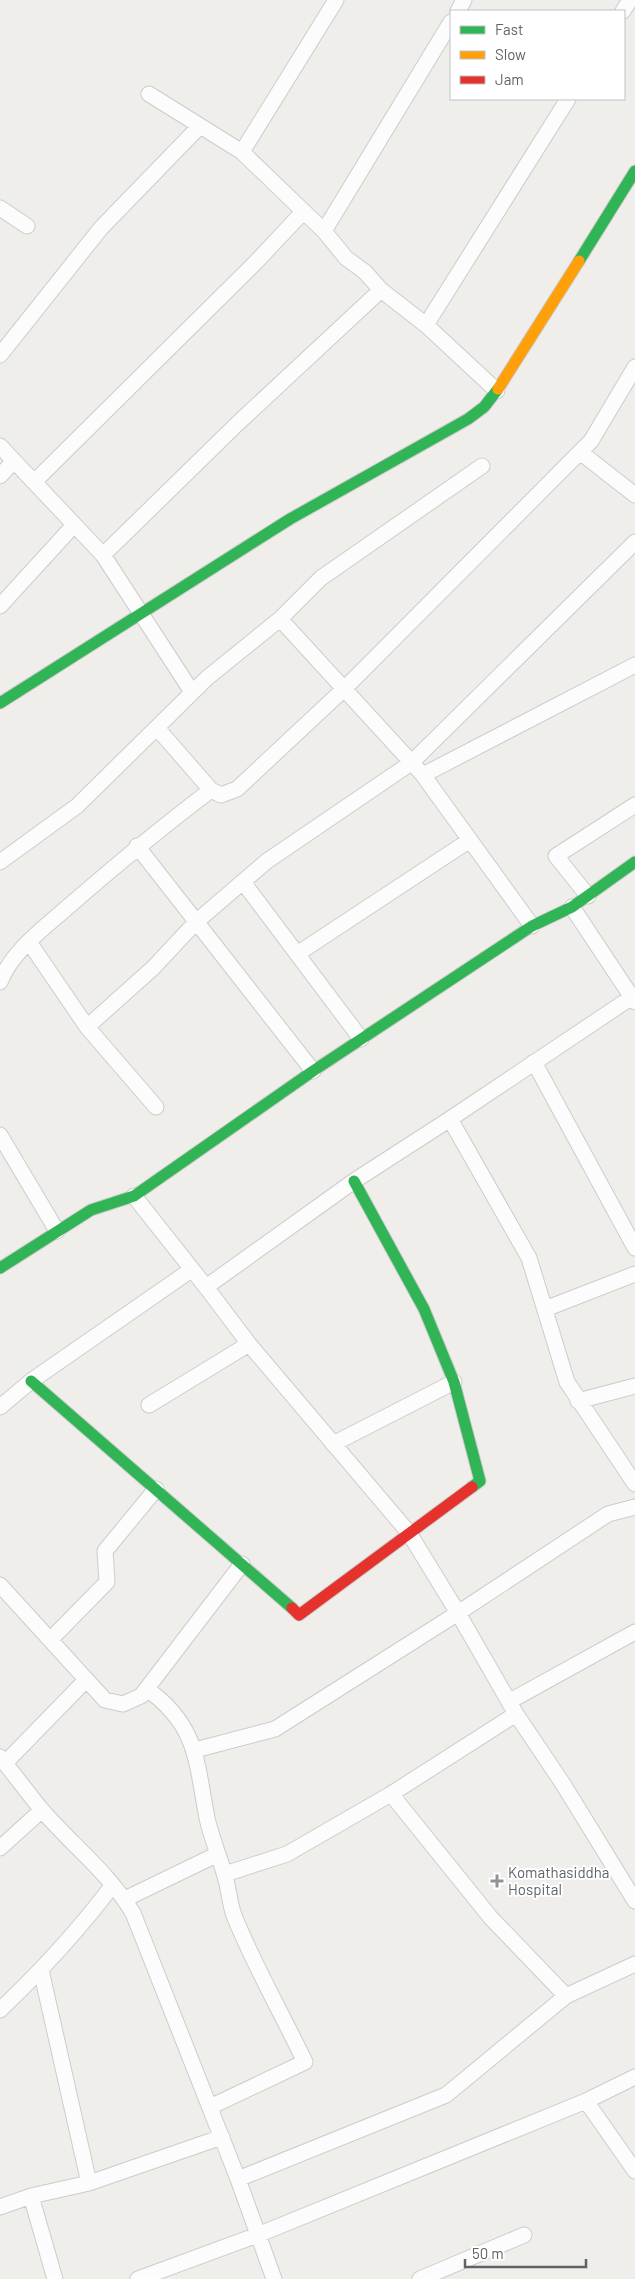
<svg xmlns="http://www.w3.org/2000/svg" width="635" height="2279" viewBox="0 0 635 2279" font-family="Barlow,sans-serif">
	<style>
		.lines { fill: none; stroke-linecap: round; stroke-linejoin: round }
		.street-casing { stroke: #cbcccc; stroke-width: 17 }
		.fast-casing { stroke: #cacacb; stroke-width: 13 }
		.slow-casing { stroke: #cacacb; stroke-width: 13 }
		.jam-casing { stroke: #cacacb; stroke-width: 13 }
		.street { stroke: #fdfcfc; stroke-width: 15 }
		.fast { stroke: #30b455; stroke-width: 11 }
		.slow { stroke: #ff9f0a; stroke-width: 11 }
		.jam { stroke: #e5322d; stroke-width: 11 }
		.poi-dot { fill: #919496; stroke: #fff; stroke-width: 2 }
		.labels { text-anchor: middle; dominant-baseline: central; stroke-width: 4; stroke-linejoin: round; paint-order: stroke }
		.poi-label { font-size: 15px; fill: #5f6368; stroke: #fff; text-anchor: start }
	</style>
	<rect width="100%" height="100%" fill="#efeeea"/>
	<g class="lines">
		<!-- street casing -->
		<g class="street-casing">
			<path id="street" d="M 458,11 L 464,0
				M 623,11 L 630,0
				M 149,94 L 242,152 L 324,231 L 346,258 L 365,272 L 381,290 L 426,325 L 497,391
				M 242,152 L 336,0
				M 0,208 L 27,226
				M 324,231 L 451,22
				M 426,325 L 568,99
				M 0,355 L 101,228 L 200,126
				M 0,446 L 103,555 L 192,692
				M 580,452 L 635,495
				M 0,476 L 13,462
				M 34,482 L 256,262 L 303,212
				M 103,555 L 237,424 L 381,290
				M 0,606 L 74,525
				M 280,619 L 423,775 L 532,926
				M 423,775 L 635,665
				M 211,790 L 221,795 L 237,789 L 344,689 L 591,441 L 635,367
				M 137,846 L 313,1071
				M 0,862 L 77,806 L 207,678 L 280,619 L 321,578 L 482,466
				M 243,882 L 361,1039
				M 588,896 L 556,856 L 635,805
				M 572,907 L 635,1002
				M 29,942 L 87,1027 L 156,1107
				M 297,954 L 470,840
				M 0,982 C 12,951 44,928 69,906 C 115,866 162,827 211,790 L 157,728
				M 87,1027 L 153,968 L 196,922 L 267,861 L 411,763 L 635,542
				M 534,1062 L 635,1248
				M 450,1119 L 529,1258 L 567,1382 L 635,1484
				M 0,1135 L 57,1231
				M 134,1196 L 206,1287 L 354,1181 L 450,1119 L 635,995
				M 206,1287 L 249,1344 L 409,1533 L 458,1613 L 516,1714 L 563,1784 L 635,1901
				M 545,1309 L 635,1274
				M 578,1401 L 635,1386
				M 149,1405 L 249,1344
				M 0,1407 L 31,1381 L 191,1270
				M 333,1444 L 454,1382
				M 0,1585 L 105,1700 L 123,1704 L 141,1696 L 242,1564
				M 50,1640 L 107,1582 L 105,1551 L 156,1489
				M 147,1689 C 198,1726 196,1761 207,1818 C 211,1837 219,1855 224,1873 C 229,1887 229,1904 235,1918 C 255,1967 282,2014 305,2062 L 210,2107
				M 510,1701 L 635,1632
				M 195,1750 L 275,1729 L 458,1613 L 608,1514 L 635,1507
				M 0,1757 C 14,1774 27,1792 41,1809 C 71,1844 109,1873 133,1913 L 238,2179 L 274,2279
				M 5,1763 L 86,1680
				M 391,1794 L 491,1918 L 566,1996
				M 0,1848 L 42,1810
				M 225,1874 L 287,1854 L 391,1794 L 516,1714
				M 125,1899 L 218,1854
				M 41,1970 L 89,2183
				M 0,2010 C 41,1971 78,1931 112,1886
				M 586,2101 L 635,2077
				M 238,2179 L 446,2095 L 566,1996 L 635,1964
				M 31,2196 L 89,2183 L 222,2137
				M 0,2207 L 31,2196 L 55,2279
				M 138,2279 L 260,2234 L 586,2101 L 635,2171
				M 420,2279 L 524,2235"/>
		</g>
		<!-- fast casing -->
		<g class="fast-casing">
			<path id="fast" d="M 579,261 L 635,171
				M 0,703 L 290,519 L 468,419 L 484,407 L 498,389
				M 354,1181 L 424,1309 L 454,1382 L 480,1481 L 472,1487
				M 0,1268 L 91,1210 L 134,1196 L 313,1071 L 532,926 L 572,907 L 635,862
				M 31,1381 L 292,1608"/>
		</g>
		<!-- slow casing -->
		<g class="slow-casing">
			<path id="slow" d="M 498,389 L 579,261"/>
		</g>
		<!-- jam casing -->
		<g class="jam-casing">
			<path id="jam" d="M 292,1608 L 299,1615 L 472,1487"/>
		</g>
		<!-- street -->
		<use href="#street" class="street"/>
		<!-- fast -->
		<use href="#fast" class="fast"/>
		<!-- slow -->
		<use href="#slow" class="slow"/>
		<!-- jam -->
		<use href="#jam" class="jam"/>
	</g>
	<!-- markers -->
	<path class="poi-dot" d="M494.5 1873.5h5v5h5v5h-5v5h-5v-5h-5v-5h5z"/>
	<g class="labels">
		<!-- poi labels -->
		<g class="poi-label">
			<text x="508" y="1872">Komathasiddha<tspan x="508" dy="17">Hospital</tspan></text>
		</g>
	</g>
	<!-- legend -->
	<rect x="450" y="10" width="175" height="90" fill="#ffffff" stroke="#bfc1c3"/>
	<rect x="460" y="26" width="25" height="8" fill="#30b455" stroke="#bfc1c3"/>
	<text x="495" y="35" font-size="15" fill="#5f6368">Fast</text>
	<rect x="460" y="51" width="25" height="8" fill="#ff9f0a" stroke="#bfc1c3"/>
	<text x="495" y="60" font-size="15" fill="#5f6368">Slow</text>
	<rect x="460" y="76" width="25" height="8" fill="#e5322d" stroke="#bfc1c3"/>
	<text x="495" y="85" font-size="15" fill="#5f6368">Jam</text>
	<!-- scale -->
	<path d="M465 2259v8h121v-8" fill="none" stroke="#5f6368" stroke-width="2.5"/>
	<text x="472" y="2259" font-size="15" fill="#5f6368" stroke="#ffffff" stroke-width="4" paint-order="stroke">50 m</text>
</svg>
